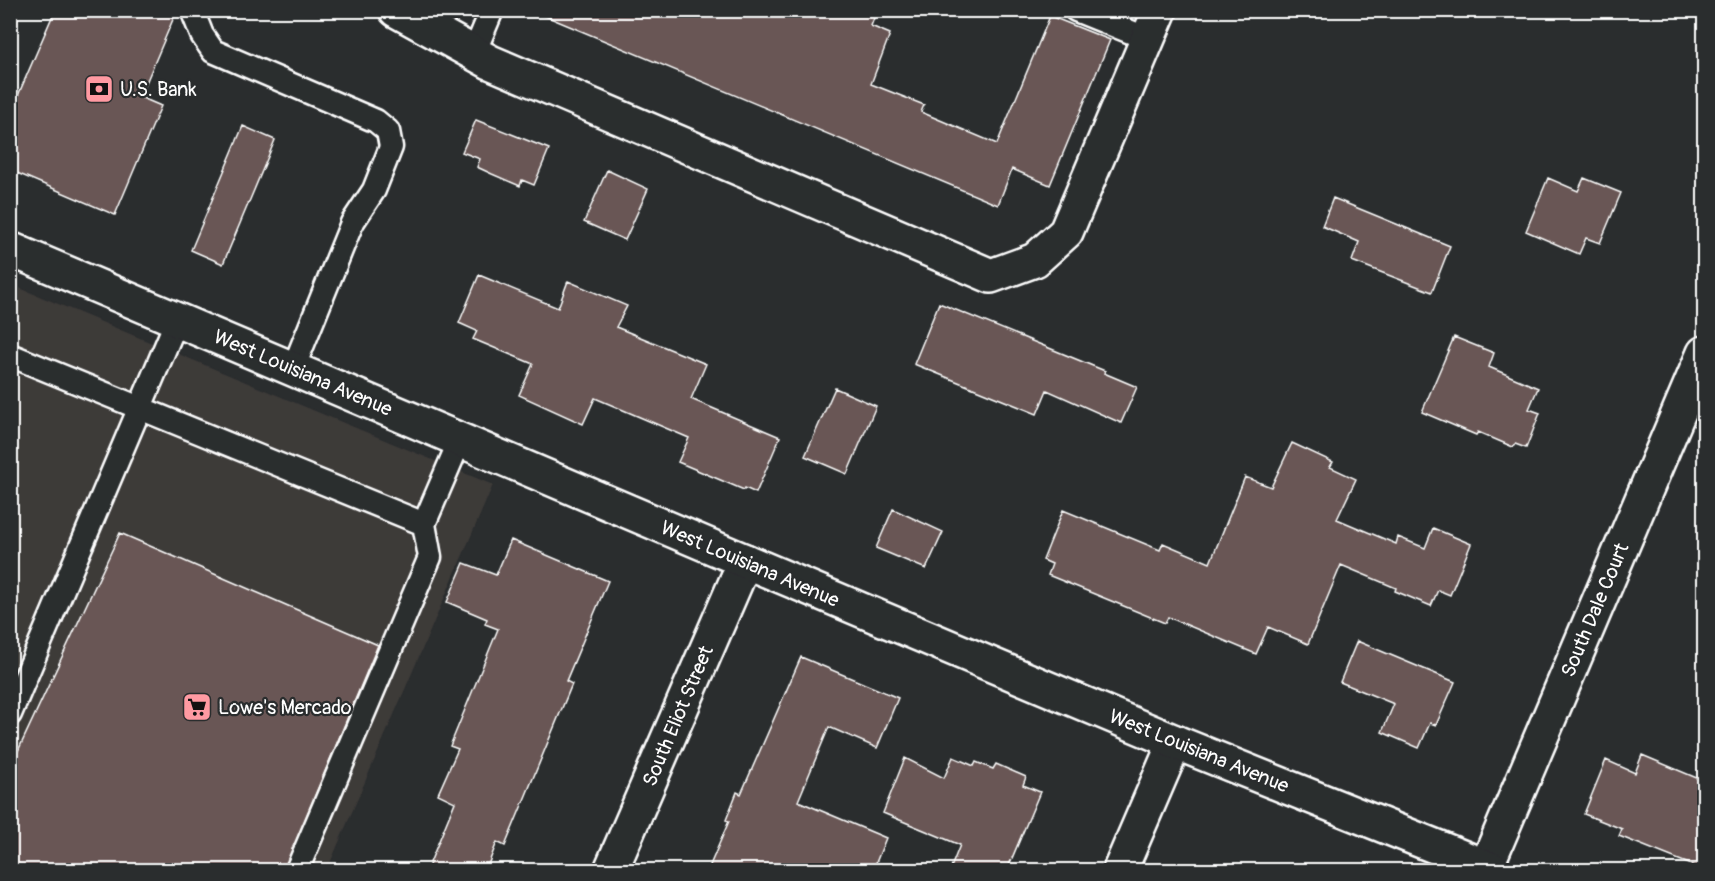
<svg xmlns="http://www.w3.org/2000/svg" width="1715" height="881" viewBox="0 0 1715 881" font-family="Pangolin,sans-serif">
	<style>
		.built { fill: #3d3a39 }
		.building { fill: #695754; stroke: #fff; stroke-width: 1.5 }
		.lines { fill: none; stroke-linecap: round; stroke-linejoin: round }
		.lane-casing { stroke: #fff; stroke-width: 27 }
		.street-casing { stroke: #fff; stroke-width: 38 }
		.secondary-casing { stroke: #fff; stroke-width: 38 }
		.lane { stroke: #2a2d2e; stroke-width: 22 }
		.street { stroke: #2a2d2e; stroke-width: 33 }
		.secondary { stroke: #2a2d2e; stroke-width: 33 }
		.labels { text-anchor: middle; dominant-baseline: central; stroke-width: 4.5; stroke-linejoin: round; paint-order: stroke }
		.poi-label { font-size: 20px; fill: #fff; stroke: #2a2d2e; text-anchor: start }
		.street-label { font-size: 20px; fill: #fff; stroke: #2a2d2e }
	</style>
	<rect width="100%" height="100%" fill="#2a2d2e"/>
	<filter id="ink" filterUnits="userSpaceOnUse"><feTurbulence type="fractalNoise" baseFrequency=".0167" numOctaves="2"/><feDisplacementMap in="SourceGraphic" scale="12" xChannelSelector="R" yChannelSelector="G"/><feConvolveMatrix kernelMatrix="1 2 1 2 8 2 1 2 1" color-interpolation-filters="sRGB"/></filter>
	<g filter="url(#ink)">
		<!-- built -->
		<path class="built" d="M 10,284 L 493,485 L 327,870 L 11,870 Z"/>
		<!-- building -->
		<path class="building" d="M 55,10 L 177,10 L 140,97 L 161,106 L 115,215 L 10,170 L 10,114 Z
			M 531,10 L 877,10 L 871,26 L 890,34 L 871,84 L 924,105 L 921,112 L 997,144 L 1050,16 L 1110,40 L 1050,185 L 1012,169 L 998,205 Z
			M 476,120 L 549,149 L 534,185 L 522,180 L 520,186 L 492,174 L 477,167 L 480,159 L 462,152 Z
			M 243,126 L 275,140 L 223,264 L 191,250 Z
			M 607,170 L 648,189 L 625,240 L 584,222 Z
			M 1548,178 L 1578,191 L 1584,178 L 1621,193 L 1600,243 L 1586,238 L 1579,254 L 1526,231 Z
			M 1333,198 L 1450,246 L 1432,292 L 1352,261 L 1359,242 L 1322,226 Z
			M 479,275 L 558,308 L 568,281 L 627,306 L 616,327 L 706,364 L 691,399 L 780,437 L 756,493 L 745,488 L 744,490 L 678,462 L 689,438 L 595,398 L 583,424 L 519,395 L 533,364 L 473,339 L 477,331 L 459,323 Z
			M 939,303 L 1105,371 L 1104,373 L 1137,387 L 1121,423 L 1047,390 L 1037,414 L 914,364 Z
			M 1454,337 L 1494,353 L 1489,367 L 1538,388 L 1529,409 L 1540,413 L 1526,448 L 1515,444 L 1513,447 L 1478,432 L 1476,435 L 1422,412 Z
			M 835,388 L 876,406 L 847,474 L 805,456 Z
			M 1292,443 L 1333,462 L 1330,467 L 1356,479 L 1337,519 L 1396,544 L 1398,537 L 1425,548 L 1433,528 L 1471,544 L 1450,595 L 1438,590 L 1431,606 L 1395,591 L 1396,588 L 1341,565 L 1308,644 L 1268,627 L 1256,654 L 1168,617 L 1165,623 L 1048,575 L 1052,564 L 1043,560 L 1063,510 L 1160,550 L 1163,543 L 1210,563 L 1245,477 L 1271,487 Z
			M 893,509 L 943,532 L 926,569 L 876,548 Z
			M 120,533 L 378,645 L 284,870 L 10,870 L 10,768 Z
			M 511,540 L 608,581 L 566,681 L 572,684 L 505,846 L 497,842 L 486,870 L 427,870 L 455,802 L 438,794 L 458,749 L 450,746 L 498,629 L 485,624 L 487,619 L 447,602 L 464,563 L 496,575 Z
			M 1357,641 L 1455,682 L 1436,725 L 1430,723 L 1419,748 L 1382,732 L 1394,704 L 1340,682 Z
			M 801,657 L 898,698 L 877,748 L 829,727 L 798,801 L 886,838 L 873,870 L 708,870 L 729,821 L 726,820 L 737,792 L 741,794 Z
			M 1642,755 L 1704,781 L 1704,870 L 1619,836 L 1622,829 L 1584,814 L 1606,760 L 1635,773 Z
			M 953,757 L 974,766 L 976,762 L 993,769 L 996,764 L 1026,777 L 1023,785 L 1040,792 L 1007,870 L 950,870 L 960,845 L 883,813 L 905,758 L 944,778 Z"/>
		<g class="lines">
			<!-- lane casing -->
			<g class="lane-casing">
				<path id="lane" d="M 192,10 L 202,35 L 213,51 L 376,121 L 388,131 L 391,147 L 374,190 L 352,223 L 293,369
					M 1076,10 L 1148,39
					M 474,53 L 492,10
					M 10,355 L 424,524
					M 10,714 L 177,320
					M 297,870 L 430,557 L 424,524 L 460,440"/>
			</g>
			<!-- street casing -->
			<g class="street-casing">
				<path id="street" d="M 396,10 L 490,62 L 991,276 L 1035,260 L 1066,232 L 1160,10
					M 1486,867 L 1704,353
					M 611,870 L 745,561
					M 1120,870 L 1175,742"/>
			</g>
			<!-- secondary casing -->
			<g class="secondary-casing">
				<path id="secondary" d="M 10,249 L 745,561 L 1175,742 L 1494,870"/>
			</g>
			<!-- lane -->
			<use href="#lane" class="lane"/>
			<!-- street -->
			<use href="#street" class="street"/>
			<!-- secondary -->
			<use href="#secondary" class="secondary"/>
		</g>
	</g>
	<!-- icons -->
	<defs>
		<g id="bank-square" transform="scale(1.5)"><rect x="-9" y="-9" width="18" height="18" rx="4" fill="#ff9aa2" stroke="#2a2d2e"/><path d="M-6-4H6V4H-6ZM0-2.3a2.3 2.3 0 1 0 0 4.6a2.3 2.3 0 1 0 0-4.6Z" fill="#111"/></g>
		<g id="supermarket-square" transform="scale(1.5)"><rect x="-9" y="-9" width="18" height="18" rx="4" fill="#ff9aa2" stroke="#2a2d2e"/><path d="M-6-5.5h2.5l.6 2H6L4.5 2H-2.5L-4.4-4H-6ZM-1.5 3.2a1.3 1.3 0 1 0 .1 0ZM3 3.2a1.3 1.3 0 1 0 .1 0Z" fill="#111"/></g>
	</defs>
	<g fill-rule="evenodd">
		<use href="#bank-square" x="99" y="89"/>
		<use href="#supermarket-square" x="197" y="707"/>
	</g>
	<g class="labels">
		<!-- poi labels -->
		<g class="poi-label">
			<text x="120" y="89">U.S. Bank</text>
			<text x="218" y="707">Lowe's Mercado</text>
		</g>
		<!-- street labels -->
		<g class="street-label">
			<text transform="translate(303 373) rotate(23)">West Louisiana Avenue</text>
			<text transform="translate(750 564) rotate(23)">West Louisiana Avenue</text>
			<text transform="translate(1595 610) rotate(-67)">South Dale Court</text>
			<text transform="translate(678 716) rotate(-67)">South Eliot Street</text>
			<text transform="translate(1199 751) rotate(22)">West Louisiana Avenue</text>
		</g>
	</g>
	<!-- margin -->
	<rect width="1715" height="881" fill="none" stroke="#2a2d2e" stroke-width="36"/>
	<rect x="18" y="18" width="1679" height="845" fill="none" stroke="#fff" stroke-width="2" filter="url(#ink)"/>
</svg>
